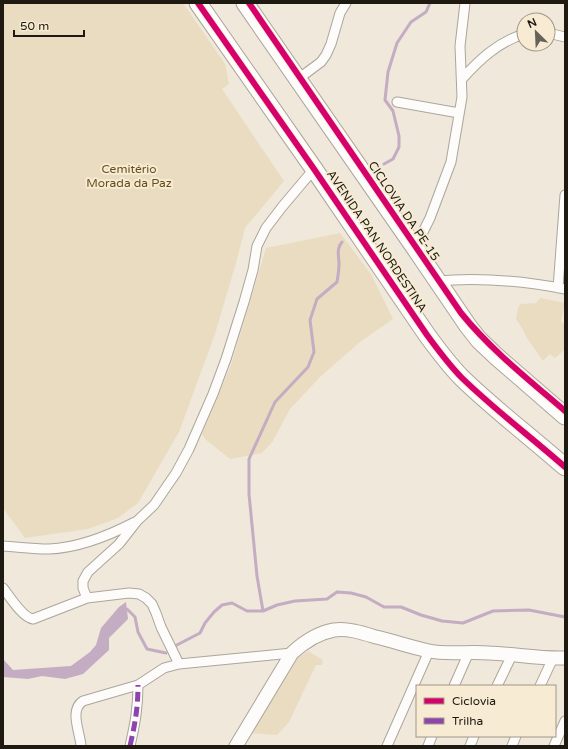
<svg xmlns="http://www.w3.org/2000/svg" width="568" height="749" viewBox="0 0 568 749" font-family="'Varela Round',sans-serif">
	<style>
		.green { fill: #eadcc1 }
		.water { fill: #c4acc2 }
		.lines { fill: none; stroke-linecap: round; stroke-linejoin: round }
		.stream { stroke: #c4acc2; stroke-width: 3 }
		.street-casing { stroke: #aba69c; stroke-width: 11 }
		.secondary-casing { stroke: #aba69c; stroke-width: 15 }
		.highway-casing { stroke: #aba69c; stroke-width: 19 }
		.street { stroke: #fdfcfa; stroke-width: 9 }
		.secondary { stroke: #fdfcfa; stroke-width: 13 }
		.highway { stroke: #fdfcfa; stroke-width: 17 }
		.quiet { stroke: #8e44ad; stroke-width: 5; stroke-dasharray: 10 5; stroke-linecap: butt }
		.cycleway-casing { stroke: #f7ebd3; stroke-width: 8 }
		.cycleway { stroke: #d6006c; stroke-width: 6 }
		.labels { text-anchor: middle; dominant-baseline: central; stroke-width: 4; stroke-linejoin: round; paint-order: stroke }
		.park-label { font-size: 12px; fill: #674f1b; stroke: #f7ebd3 }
		.street-label { font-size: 12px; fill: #1e1a11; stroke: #f7ebd3 }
	</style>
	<rect width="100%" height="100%" fill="#efe8db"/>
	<!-- green -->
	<path class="green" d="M 3,3 L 183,3 L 225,64 L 229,84 L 222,89 L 284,181 L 245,228 L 236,263 L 215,334 L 179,432 L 138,503 L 118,518 L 88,529 L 25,538 L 3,508 Z
		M 340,233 L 371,274 L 393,319 L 360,342 L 321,376 L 290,409 L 273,441 L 262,453 L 230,459 L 205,439 L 202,434 L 231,365 L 266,248 Z
		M 540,298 L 565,303 L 561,322 L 565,324 L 565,349 L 555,358 L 550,354 L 543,361 L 527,338 L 522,328 L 516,319 L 518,308 L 520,304 L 536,303 Z
		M 308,651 L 323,660 L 322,665 L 316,665 L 289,722 L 277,735 L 251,733 L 295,660 Z"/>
	<!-- water -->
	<path class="water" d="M 126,602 L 128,619 L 109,638 L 109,650 L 83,674 L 65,679 L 42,676 L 28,679 L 3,677 L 3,659 L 13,670 L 71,666 L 90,652 L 96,645 L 101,628 L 119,607 Z"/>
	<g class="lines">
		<!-- stream -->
		<path class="stream" d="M 384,164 L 393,159 L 399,147 L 399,136 L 393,111 L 385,100 L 388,72 L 397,43 L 411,22 L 426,12 L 430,3
			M 263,611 L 257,576 L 249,494 L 249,459 L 275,402 L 308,367 L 314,352 L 310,320 L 317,299 L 337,282 C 338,276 339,270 339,264 C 339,256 336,249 342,242
			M 124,612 L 127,609 L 135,617 L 138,632 L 147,649 L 166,653
			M 175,646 L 200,633 L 205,623 L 214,612 L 222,605 L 232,603 L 247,611 L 263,611 L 277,605 L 295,601 L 327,599 L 337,592 L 351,593 L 366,597 L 384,607 L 401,607 L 421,615 L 442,621 L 463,623 L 493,611 L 529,610 L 565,617"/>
		<!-- street casing -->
		<g class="street-casing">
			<path id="street" d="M 548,33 L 565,37
				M 298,79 L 321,62 L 326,55 L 331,44 L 340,13 L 346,3
				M 462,79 C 479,60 498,42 524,34
				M 397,102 L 459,113
				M 415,248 L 430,218 L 451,162 L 462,97 L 460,46 L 465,3
				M 437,281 C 480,277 523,281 565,289
				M 558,288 L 565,195
				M 3,546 C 18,547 34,549 49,549 C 78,548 110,535 135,522
				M 3,588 C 10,597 23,618 33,619 L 87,598 L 83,588 L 83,581 L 88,572 L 119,544 L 137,521 L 154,505 L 176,473 L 189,449 L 213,394 L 226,359 L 244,302 L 253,270 L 257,246 L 266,228 L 282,207 L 314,169
				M 87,598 L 129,593 L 139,594 L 146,598 L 152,604 L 156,613 L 161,627 L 179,664
				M 454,686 L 469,652
				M 497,686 L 512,655
				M 540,686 L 553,658
				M 81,746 C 80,732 69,710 83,701 L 138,685 L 164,668 L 179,664 L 292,653
				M 130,746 C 135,724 138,708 138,685
				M 387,746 L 429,651
				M 428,746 L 432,736
				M 470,746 L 474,736
				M 512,746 L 516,736
				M 554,746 L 565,721"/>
		</g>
		<!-- secondary casing -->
		<g class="secondary-casing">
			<path id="secondary" d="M 236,746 L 292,653 C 304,642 317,633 334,630 C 348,628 363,633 376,637 C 393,641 411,647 429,651 C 449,655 469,651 489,653 C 515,654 540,659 565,658"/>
		</g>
		<!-- highway casing -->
		<g class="highway-casing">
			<path id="highway" d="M 198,3 L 314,169 L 427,335 C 438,350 449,365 462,378 C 495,410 531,437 565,467
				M 245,3 L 415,248 L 468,326 L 479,340 L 497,357 L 565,416"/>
		</g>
		<!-- street -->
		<use href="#street" class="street"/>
		<!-- secondary -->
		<use href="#secondary" class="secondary"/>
		<!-- highway -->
		<use href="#highway" class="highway"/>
		<!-- quiet -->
		<path class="quiet" d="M 130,746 C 135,724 138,708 138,685"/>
		<!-- cycleway casing -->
		<g class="cycleway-casing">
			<path id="cycleway" d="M 198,3 L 314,169 L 427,335 C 438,350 449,365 462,378 C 495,410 531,437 565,467
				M 249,3 L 461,313 C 491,350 529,380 565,411"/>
		</g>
		<!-- cycleway -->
		<use href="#cycleway" class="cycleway"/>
	</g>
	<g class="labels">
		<!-- park labels -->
		<g class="park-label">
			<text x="129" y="169">Cemitério<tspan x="129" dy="14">Morada da Paz</tspan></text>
		</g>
		<!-- street labels -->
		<g class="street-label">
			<text transform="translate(404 211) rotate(56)">CICLOVIA DA PE-15</text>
			<text transform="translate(377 241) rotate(56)">AVENIDA PAN NORDESTINA</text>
		</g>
	</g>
	<!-- border -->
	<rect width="568" height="749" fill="none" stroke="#1e1a11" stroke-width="8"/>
	<!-- legend -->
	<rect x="416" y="685" width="140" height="52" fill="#f7ebd3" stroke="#a09785"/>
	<rect x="424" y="698" width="20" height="6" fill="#d6006c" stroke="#a09785"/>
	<text x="452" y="705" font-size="12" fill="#1e1a11">Ciclovia</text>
	<rect x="424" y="718" width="20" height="6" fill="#8e44ad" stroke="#a09785"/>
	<text x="452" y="725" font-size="12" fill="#1e1a11">Trilha</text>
	<!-- north arrow -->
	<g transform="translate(536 32) rotate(336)"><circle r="19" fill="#f7ebd3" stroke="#a09785"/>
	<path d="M0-3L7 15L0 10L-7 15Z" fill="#676258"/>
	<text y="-6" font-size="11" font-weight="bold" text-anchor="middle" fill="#1e1a11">N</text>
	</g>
	<!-- scale -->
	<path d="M14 30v6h70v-6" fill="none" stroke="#1e1a11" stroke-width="2"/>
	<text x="20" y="30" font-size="12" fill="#1e1a11" stroke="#f7ebd3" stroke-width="3" paint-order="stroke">50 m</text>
</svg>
